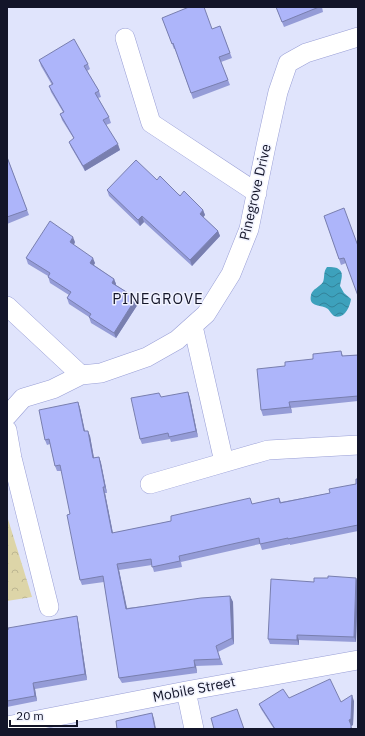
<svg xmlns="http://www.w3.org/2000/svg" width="365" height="736" viewBox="0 0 365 736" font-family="'IBM Plex Sans',sans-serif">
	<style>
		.forest { fill: url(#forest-crowns) }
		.water { fill: url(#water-waves) }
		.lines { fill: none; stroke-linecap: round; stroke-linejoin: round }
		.street-casing { stroke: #999fd6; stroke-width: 20 }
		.street { stroke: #fff; stroke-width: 19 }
		.wall { fill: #959cd7 }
		.shaded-wall { fill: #797faf }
		.building { fill: #adb5fa; stroke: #797faf }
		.labels { text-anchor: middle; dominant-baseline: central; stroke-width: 3; stroke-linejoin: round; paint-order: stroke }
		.street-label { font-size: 14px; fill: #131529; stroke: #f0f2fe }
		.neighbourhood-label { font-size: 15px; letter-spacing: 1px; fill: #131529; stroke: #f0f2fe }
	</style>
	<defs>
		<pattern id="forest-crowns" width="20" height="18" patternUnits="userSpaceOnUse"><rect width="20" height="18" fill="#ddd5a8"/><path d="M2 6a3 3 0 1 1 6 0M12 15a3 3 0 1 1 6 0" fill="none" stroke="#bdb691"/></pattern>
		<pattern id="water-waves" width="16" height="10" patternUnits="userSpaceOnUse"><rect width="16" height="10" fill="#3da1bc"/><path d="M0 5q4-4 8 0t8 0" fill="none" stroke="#328299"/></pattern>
	</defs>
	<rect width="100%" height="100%" fill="#e0e4fc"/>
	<!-- forest -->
	<path class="forest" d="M 7,516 L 32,597 L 7,601 Z"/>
	<!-- water -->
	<path class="water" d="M 327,267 C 331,267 334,267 337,268 C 345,272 341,279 340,286 L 344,293 L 351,299 C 350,307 344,320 334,316 C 331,314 330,311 328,309 C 322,304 308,308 311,295 C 312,289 320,287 323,282 C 325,277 323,272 327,267 Z"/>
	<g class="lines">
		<!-- street casing -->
		<g class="street-casing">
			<path id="street" d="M 125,38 L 151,123 L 257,193
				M 7,306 L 81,375 L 101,373 L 147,357 L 177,340 L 206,314 L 231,274 L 249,229 L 266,146 L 278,92 L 288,63 L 306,53 L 358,37
				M 193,326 L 224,462
				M 7,416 L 23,398 L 53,389 L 81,375
				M 7,430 L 12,458 L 49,607
				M 150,484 L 268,450 L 358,445
				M 186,691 L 194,729
				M 7,726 L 186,691 L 358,660"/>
		</g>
		<!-- street -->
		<use href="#street" class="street"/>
	</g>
	<!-- wall -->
	<path class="wall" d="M 276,7 L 322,7 L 323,12 L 284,27 Z
		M 162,18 L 212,29 L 220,26 L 232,58 L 221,62 L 230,85 L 193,99 L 175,49 L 174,49 Z
		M 39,60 L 88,64 L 90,69 L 87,71 L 99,91 L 101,97 L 98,98 L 109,117 L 111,123 L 106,125 L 120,150 L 85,171 L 71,147 L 69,142 L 74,139 L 62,120 L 60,114 L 63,112 L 51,92 L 49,86 L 52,85 L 41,66 Z
		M 7,157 L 29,215 L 7,224 Z
		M 157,180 L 203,210 L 205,215 L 203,217 L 218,231 L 220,236 L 192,266 L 144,222 L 140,226 L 109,196 L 107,190 Z
		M 324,216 L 358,246 L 346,263 L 341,265 Z
		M 75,242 L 74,245 L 95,263 L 94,265 L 114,279 L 116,284 L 116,285 L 136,298 L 138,304 L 116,338 L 91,323 L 89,317 L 69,304 L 67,298 L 69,295 L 50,283 L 48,276 L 28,264 L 26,258 Z
		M 341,351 L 343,356 L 358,355 L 358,401 L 291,408 L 292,413 L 263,416 L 261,410 L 285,366 Z
		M 188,392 L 190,398 L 198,437 L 171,442 L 170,439 L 142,444 L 140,439 Z
		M 78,402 L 80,408 L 85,431 L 90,436 L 94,458 L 99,457 L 101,463 L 107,493 L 105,493 L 113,533 L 253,504 L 279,498 L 281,502 L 330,493 L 356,484 L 358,479 L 358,531 L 290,545 L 290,544 L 262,550 L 260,544 L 181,562 L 182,567 L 154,572 L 152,565 L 119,570 L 127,608 L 230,596 L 233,602 L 234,644 L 218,652 L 223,665 L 196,666 L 197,673 L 122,683 L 119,678 L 104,582 L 82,585 L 80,580 L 70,514 L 62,471 L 57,471 L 55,466 L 50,444 L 47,445 L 45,440 Z
		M 328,578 L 356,578 L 358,583 L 356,642 L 299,640 L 299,645 L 270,644 L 268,639 L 314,582 Z
		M 77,616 L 78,621 L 87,680 L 35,689 L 37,701 L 7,707 L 7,630 Z
		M 289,698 L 341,702 L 354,701 L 353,725 L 351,726 L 352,729 L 274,729 L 261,709 L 259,704 Z"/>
	<!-- shaded-wall -->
	<path class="shaded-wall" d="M 118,144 L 120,150 L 85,171 L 83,166 Z
		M 203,210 L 205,215 L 202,219 L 200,214 Z
		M 142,216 L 144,222 L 140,226 L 138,220 Z
		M 218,231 L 220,236 L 192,266 L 190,260 Z
		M 73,237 L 75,242 L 72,248 L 70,242 Z
		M 93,258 L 95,263 L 92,268 L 90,263 Z
		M 114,279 L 116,284 L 114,288 L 112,283 Z
		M 136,298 L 138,304 L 116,338 L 114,333 Z
		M 188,392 L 190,398 L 198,437 L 196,431 Z
		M 78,402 L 80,408 L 86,437 L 84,431 Z
		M 289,402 L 291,408 L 292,413 L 290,407 Z
		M 88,431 L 90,436 L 95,464 L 93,458 Z
		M 99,457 L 101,463 L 107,493 L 105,487 Z
		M 103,487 L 105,493 L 114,539 L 112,533 Z
		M 117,564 L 119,570 L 128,614 L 126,609 Z
		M 356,578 L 358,583 L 356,642 L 354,637 Z
		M 230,596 L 233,602 L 234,644 L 232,638 Z
		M 77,616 L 78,621 L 87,680 L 85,674 Z
		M 297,635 L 299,640 L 299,645 L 297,640 Z
		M 194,660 L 196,666 L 197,673 L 195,667 Z
		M 33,683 L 35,689 L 37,701 L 35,696 Z
		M 352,695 L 354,701 L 353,725 L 351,726 L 352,729 L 351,729 L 349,720 Z
		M 152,713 L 154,719 L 156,729 L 155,729 Z"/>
	<!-- building -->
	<path class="building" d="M 189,7 L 204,7 L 212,29 L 220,26 L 230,53 L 219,57 L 228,80 L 191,93 L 173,43 L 172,44 L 162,18 Z
		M 276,7 L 319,7 L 282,22 Z
		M 74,39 L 88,64 L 84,66 L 99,91 L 95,93 L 109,117 L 103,120 L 118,144 L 83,166 L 69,142 L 74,138 L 60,114 L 64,112 L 49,86 L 53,84 L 39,60 Z
		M 7,157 L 27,210 L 7,217 Z
		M 136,160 L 157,180 L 160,176 L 180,196 L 184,191 L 203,210 L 200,214 L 218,231 L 190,260 L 142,216 L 138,220 L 107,190 Z
		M 344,208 L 358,246 L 358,296 L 344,258 L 339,259 L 324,216 Z
		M 50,221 L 73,237 L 70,242 L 93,258 L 90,263 L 114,279 L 112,283 L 136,298 L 114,333 L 89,317 L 91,314 L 67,298 L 71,292 L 48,277 L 50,273 L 26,258 Z
		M 341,351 L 342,356 L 358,355 L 358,396 L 289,402 L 290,407 L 261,410 L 257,369 L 285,366 L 285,362 L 313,359 L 313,354 Z
		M 188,392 L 196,431 L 169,437 L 168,433 L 140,439 L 131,398 L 159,393 L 161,397 Z
		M 78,402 L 84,431 L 88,431 L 93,458 L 99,457 L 105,487 L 103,487 L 112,533 L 171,521 L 171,516 L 250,498 L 252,504 L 279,498 L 280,503 L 330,493 L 329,489 L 356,484 L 356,479 L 358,479 L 358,525 L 288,539 L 288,538 L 260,544 L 259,538 L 179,556 L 180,561 L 152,567 L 151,559 L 117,564 L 126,609 L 201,598 L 230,596 L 232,638 L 216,646 L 220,659 L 194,660 L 195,667 L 119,678 L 103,576 L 80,580 L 67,515 L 70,514 L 60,465 L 55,466 L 49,439 L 45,440 L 39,410 Z
		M 328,576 L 356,578 L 354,637 L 297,635 L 297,640 L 268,639 L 271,579 L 314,582 L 314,578 L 328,578 Z
		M 77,616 L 85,674 L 33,683 L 35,696 L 7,701 L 7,630 L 8,630 L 8,628 Z
		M 330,679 L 341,702 L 352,695 L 351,719 L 349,720 L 351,725 L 351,729 L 275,729 L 259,704 L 283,689 L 289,698 Z
		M 237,709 L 244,729 L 214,729 L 211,718 Z
		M 152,713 L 155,729 L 117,729 L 116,721 Z"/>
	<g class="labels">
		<!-- street labels -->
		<g class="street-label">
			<text transform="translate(255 192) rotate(-77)">Pinegrove Drive</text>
			<text transform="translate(194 689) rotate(-11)">Mobile Street</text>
		</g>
		<!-- neighbourhood labels -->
		<g class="neighbourhood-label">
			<text x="158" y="298">PINEGROVE</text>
		</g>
	</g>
	<!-- border -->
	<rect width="365" height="736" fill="none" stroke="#131529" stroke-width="16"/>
	<!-- scale -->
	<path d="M10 720v6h67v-6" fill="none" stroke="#131529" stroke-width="2"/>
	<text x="16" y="720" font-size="12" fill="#131529" stroke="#f0f2fe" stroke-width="3" paint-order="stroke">20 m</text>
</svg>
